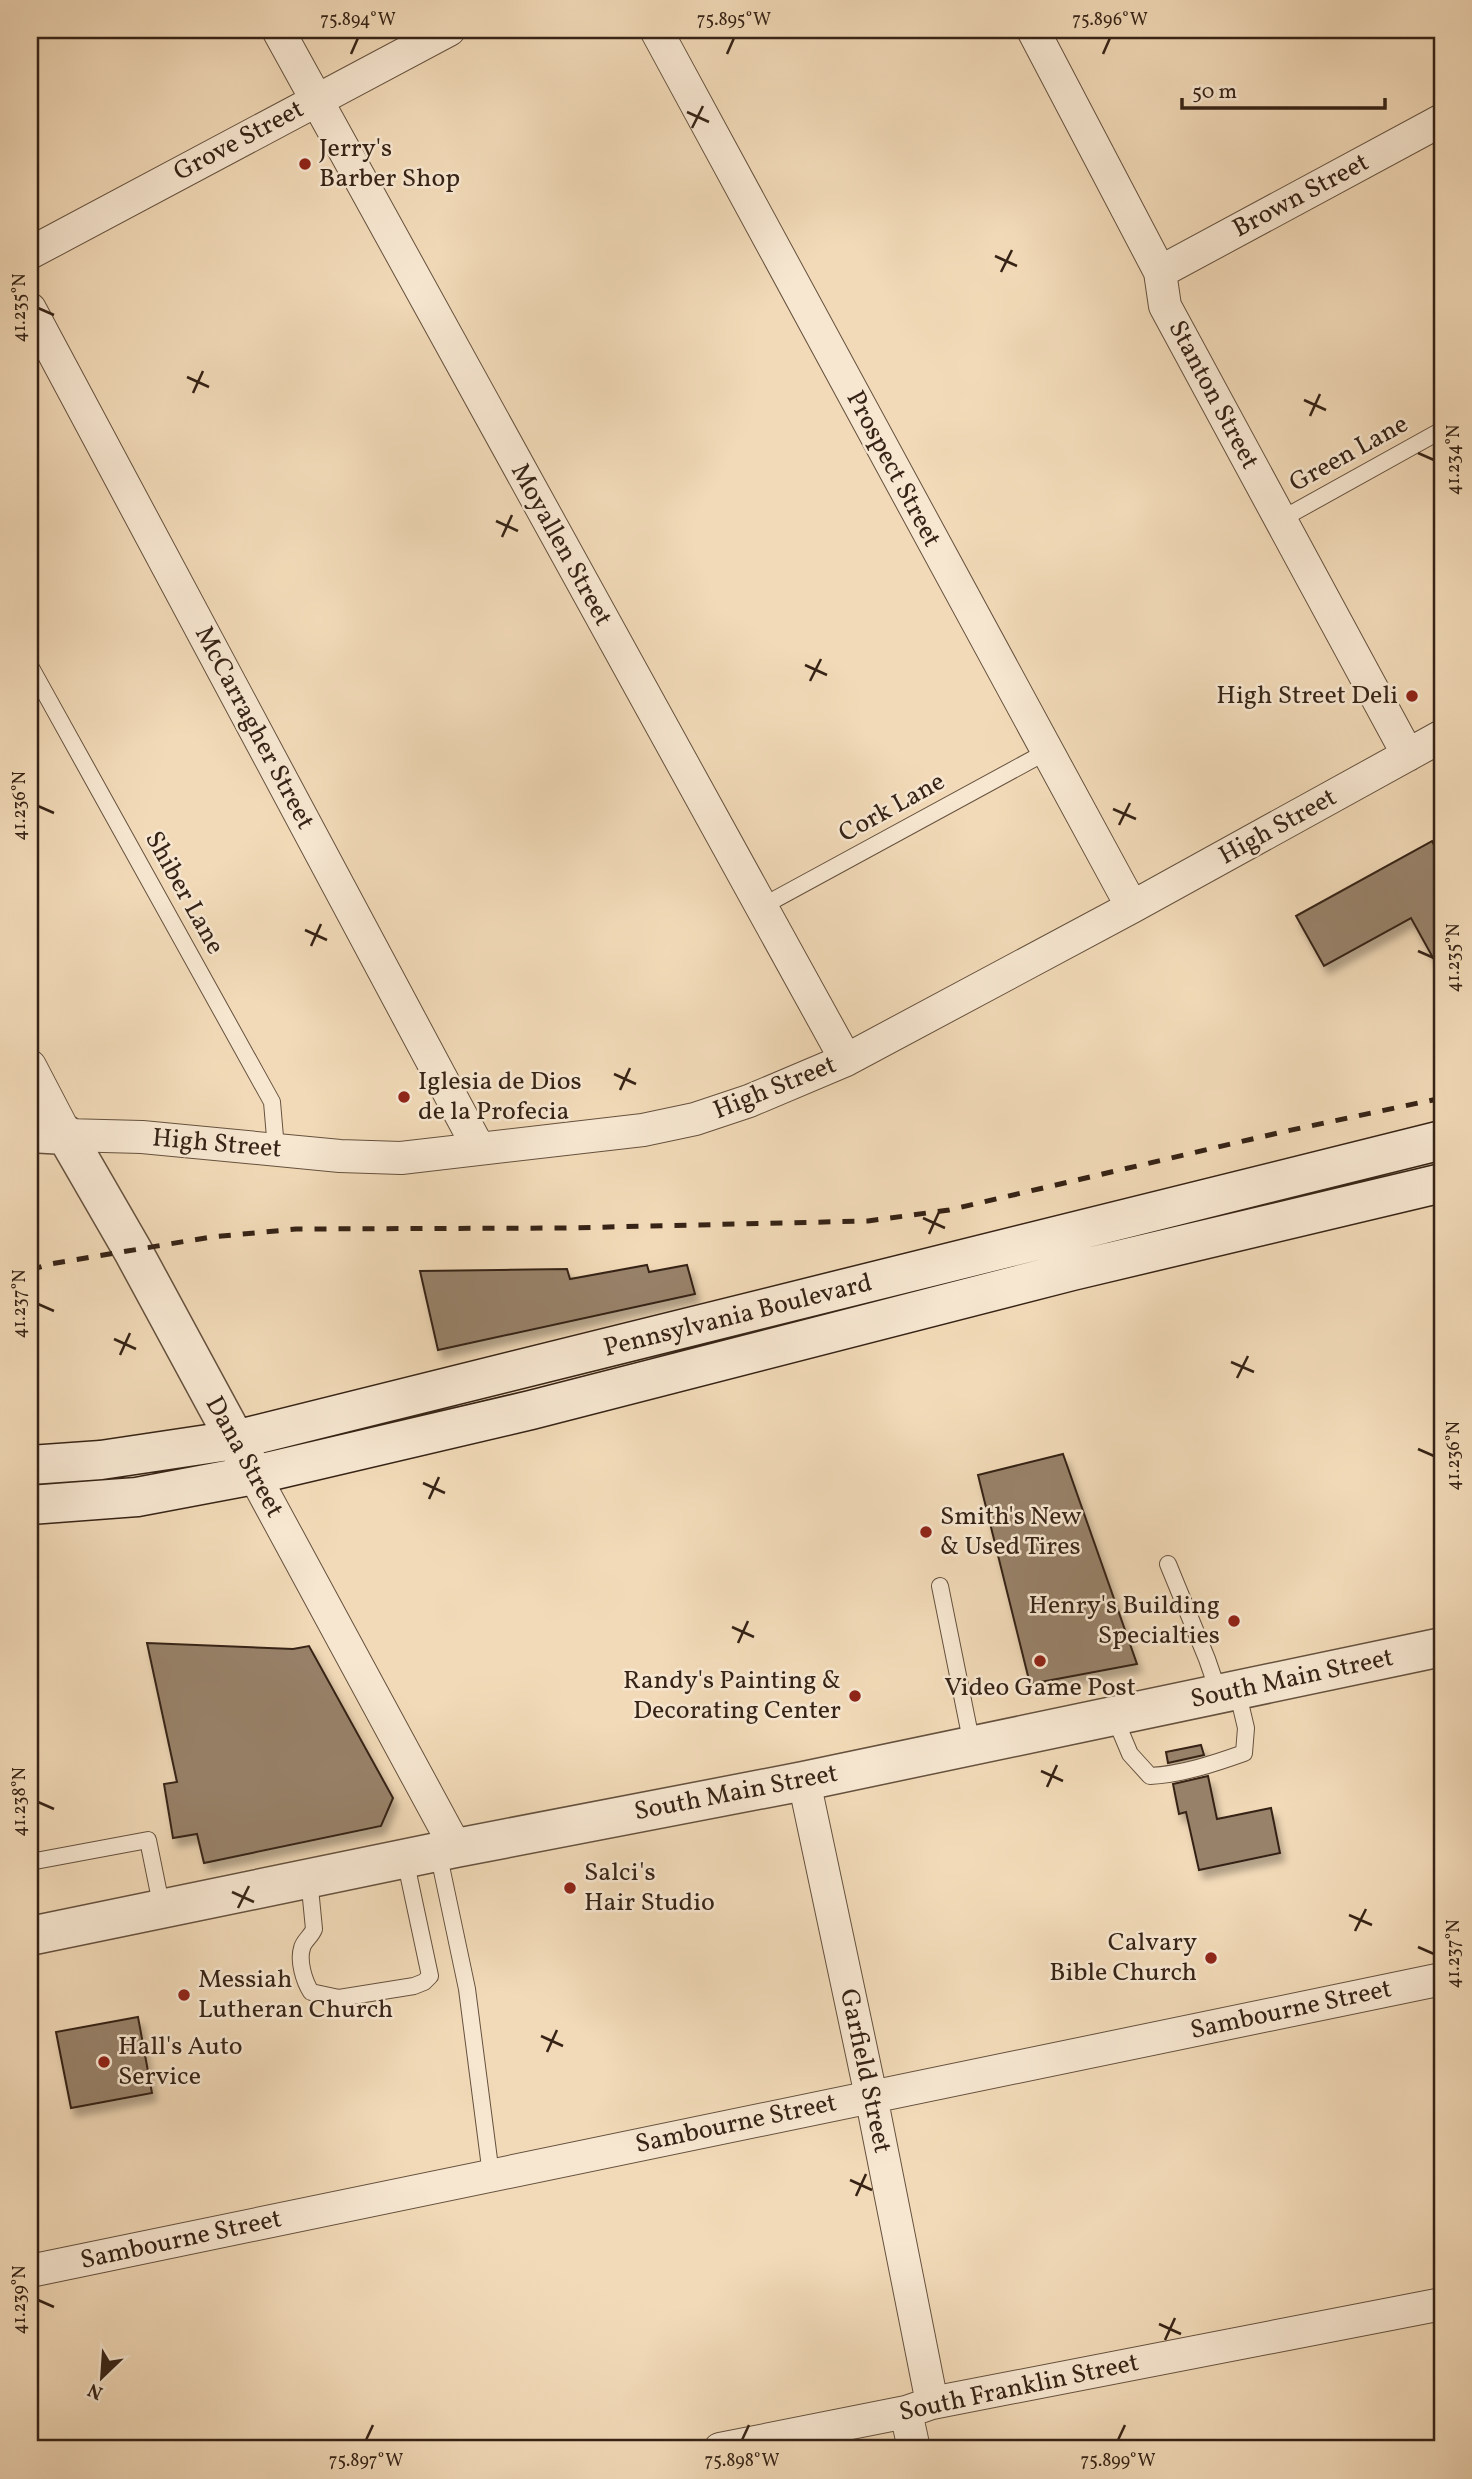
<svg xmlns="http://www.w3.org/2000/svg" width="1472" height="2479" viewBox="0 0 1472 2479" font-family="Vollkorn,serif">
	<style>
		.building { fill: #98826a; stroke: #362316; stroke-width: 2; filter: url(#shadow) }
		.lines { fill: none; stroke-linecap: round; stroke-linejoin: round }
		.service-casing { stroke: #65513e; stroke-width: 18 }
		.minor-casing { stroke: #65513e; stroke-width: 34 }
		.tertiary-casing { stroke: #65513e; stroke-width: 41 }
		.secondary-casing { stroke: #362316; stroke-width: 41 }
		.service { stroke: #f7e7d1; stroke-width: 16 }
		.minor { stroke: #f7e7d1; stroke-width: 32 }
		.tertiary { stroke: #f7e7d1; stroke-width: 38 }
		.secondary { stroke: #f7e7d1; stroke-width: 38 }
		.rail { stroke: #362316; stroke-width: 5; stroke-dasharray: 12 12; stroke-linecap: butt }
		.ticks { fill: none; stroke: #362316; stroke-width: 2.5 }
		.poi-dot { fill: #8f2418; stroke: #f7e7d1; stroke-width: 2.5 }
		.labels { text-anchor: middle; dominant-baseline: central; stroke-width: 5; stroke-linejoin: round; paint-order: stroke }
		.street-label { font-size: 26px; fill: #362316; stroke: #f7e7d1 }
		.poi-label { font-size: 26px; fill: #362316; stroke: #f7e7d1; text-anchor: start }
		.neatline { fill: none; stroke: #362316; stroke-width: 2.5 }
		.ticks-label { font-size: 18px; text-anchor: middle; fill: #362316 }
	</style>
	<defs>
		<filter id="shadow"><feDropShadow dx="4.5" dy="8" stdDeviation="3.5" flood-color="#0004"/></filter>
	</defs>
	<rect width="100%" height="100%" fill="#f2dab8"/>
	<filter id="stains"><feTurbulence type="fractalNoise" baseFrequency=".00286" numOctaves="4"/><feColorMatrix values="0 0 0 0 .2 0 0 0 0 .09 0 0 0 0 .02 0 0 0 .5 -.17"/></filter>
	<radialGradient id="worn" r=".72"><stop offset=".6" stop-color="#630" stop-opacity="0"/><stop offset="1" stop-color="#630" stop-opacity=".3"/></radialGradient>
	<!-- building -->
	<path class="building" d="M 1432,841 L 1442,860 L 1442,974 L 1411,918 L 1324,966 L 1296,916 Z
		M 647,1265 L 649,1272 L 687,1265 L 695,1294 L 438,1350 L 420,1271 L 567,1269 L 570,1279 Z
		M 1063,1454 L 1137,1664 L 1030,1684 L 978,1475 Z
		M 147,1643 L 293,1649 L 309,1646 L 393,1798 L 381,1826 L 204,1863 L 197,1834 L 173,1838 L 164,1784 L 177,1782 Z
		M 1201,1745 L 1204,1755 L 1168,1763 L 1166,1752 Z
		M 1208,1776 L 1217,1819 L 1271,1808 L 1280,1853 L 1199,1870 L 1186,1812 L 1179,1814 L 1173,1784 Z
		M 138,2017 L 152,2093 L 71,2108 L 56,2032 Z"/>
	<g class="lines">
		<!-- service casing -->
		<g class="service-casing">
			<path id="service" d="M 1280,520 L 1442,430
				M 30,666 L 272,1102 L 276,1149
				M 761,907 L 1046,752
				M 1168,1564 L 1207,1659 L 1219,1694
				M 940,1586 L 972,1745
				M 1114,1716 L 1130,1754 L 1150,1776 C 1183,1774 1213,1764 1244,1753 L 1246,1728 L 1237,1690
				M 438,1852 L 467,1989 L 491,2175
				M 30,1862 L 148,1840 L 162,1909
				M 309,1878 L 314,1929 C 311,1937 304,1940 302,1948 C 298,1961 304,1981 311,1992 L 339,1998 L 414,1986 L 424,1982 L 430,1976 L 405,1859"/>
		</g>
		<!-- minor casing -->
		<g class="minor-casing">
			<path id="minor" d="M 278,30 L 846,1060
				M 656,30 L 1132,907
				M 1033,30 L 1160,272 L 1165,306 L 1408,755
				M 30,253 L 449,30
				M 1160,272 L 1442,120
				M 30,309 L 478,1147
				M 30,1066 L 66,1135 L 142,1137 L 340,1156 L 401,1158 L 643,1130 L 695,1119 L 749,1101 L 846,1060 L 1132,907 L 1442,736
				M 254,1475 L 456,1848
				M 804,1781 L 871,2096 L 932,2403
				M 30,2271 L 1442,1979
				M 906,2412 L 914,2449
				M 720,2449 L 906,2412 L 932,2403 L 1442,2304"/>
		</g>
		<!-- tertiary casing -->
		<g class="tertiary-casing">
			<path id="tertiary" d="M 30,1133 L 66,1135 L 133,1251 L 250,1467
				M 30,1936 L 456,1848 L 804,1781 L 1442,1647"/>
		</g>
		<!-- secondary casing -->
		<g class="secondary-casing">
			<path id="secondary" d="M 30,1465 L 101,1460 L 235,1440 L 1442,1140
				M 30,1505 L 137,1497 L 254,1475 L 531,1410 L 1072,1271 L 1442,1183"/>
		</g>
		<!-- service -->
		<use href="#service" class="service"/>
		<!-- minor -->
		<use href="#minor" class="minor"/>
		<!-- tertiary -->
		<use href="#tertiary" class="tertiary"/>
		<!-- secondary -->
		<use href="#secondary" class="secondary"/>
		<!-- rail -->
		<path class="rail" d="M 30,1270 L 50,1264 L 211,1237 L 296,1229 L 565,1228 L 868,1221 L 949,1210 L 1282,1132 L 1442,1098"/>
	</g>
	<!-- ticks -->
	<path class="ticks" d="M 351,54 L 358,38M 727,54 L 734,38M 1103,54 L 1110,38M 687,112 L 709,122M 692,128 L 703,106M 995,256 L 1017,266M 1001,272 L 1012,250M 38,308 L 54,315M 187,377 L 209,387M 193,393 L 203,371M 1304,400 L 1326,410M 1310,416 L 1320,394M 1418,453 L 1434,460M 496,521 L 518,531M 502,537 L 512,515M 805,665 L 827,675M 810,681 L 821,659M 38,806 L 54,813M 1113,809 L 1136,819M 1119,825 L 1130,803M 305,930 L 327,940M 311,946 L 321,924M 1418,951 L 1434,958M 614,1074 L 636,1084M 620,1090 L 630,1068M 923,1218 L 945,1228M 929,1234 L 939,1212M 38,1304 L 54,1311M 114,1339 L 136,1349M 120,1355 L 130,1333M 1231,1362 L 1254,1372M 1237,1378 L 1248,1356M 1418,1449 L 1434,1456M 423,1483 L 445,1493M 429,1499 L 439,1477M 732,1627 L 754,1637M 738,1643 L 748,1621M 1041,1771 L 1063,1781M 1047,1787 L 1057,1765M 38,1802 L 54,1809M 232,1892 L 254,1902M 238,1908 L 249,1886M 1349,1915 L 1372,1925M 1355,1931 L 1366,1909M 1418,1947 L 1434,1954M 541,2036 L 563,2046M 547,2052 L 557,2030M 850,2180 L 872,2190M 856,2196 L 866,2174M 38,2300 L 54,2307M 1159,2324 L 1181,2334M 1165,2340 L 1175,2318M 366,2440 L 373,2425M 742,2440 L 749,2425M 1118,2440 L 1125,2425"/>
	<!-- markers -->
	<g class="poi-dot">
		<circle cx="305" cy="164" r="7"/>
		<circle cx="1412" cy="696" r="7"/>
		<circle cx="404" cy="1097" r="7"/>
		<circle cx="926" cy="1532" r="7"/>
		<circle cx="1234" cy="1621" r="7"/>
		<circle cx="1040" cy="1661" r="7"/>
		<circle cx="855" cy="1696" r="7"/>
		<circle cx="570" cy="1888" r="7"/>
		<circle cx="1211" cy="1958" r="7"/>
		<circle cx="184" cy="1995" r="7"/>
		<circle cx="104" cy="2062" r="7"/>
	</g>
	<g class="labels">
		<!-- street labels -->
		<g class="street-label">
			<text transform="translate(239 141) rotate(-28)">Grove Street</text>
			<text transform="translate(1301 196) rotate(-28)">Brown Street</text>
			<text transform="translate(1213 395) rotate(62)">Stanton Street</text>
			<text transform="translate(1349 454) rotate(-29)">Green Lane</text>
			<text transform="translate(893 469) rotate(62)">Prospect Street</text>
			<text transform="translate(561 545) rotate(61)">Moyallen Street</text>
			<text transform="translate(254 728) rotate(62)">McCarragher Street</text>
			<text transform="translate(892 808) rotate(-29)">Cork Lane</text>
			<text transform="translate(1278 827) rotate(-29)">High Street</text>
			<text transform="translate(184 893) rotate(61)">Shiber Lane</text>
			<text transform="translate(775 1088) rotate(-22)">High Street</text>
			<text transform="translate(217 1144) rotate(5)">High Street</text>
			<text transform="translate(738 1316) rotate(-14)">Pennsylvania Boulevard</text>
			<text transform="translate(244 1457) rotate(61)">Dana Street</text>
			<text transform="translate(1292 1679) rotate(-12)">South Main Street</text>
			<text transform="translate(736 1793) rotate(-11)">South Main Street</text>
			<text transform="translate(1291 2010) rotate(-12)">Sambourne Street</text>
			<text transform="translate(865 2071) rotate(78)">Garfield Street</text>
			<text transform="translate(736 2124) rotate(-12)">Sambourne Street</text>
			<text transform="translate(181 2240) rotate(-12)">Sambourne Street</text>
			<text transform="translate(1019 2388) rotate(-12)">South Franklin Street</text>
		</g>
		<!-- poi labels -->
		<g class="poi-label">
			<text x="319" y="149">Jerry's<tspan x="319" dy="30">Barber Shop</tspan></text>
			<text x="1398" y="696" text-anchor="end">High Street Deli</text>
			<text x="418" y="1082">Iglesia de Dios<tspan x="418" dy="30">de la Profecia</tspan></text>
			<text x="940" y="1517">Smith's New<tspan x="940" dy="30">&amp; Used Tires</tspan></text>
			<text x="1220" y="1606" text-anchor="end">Henry's Building<tspan x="1220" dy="30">Specialties</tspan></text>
			<text x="841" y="1681" text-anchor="end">Randy's Painting &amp;<tspan x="841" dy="30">Decorating Center</tspan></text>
			<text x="1040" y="1688" text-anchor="middle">Video Game Post</text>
			<text x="584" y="1873">Salci's<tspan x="584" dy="30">Hair Studio</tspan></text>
			<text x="1197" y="1943" text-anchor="end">Calvary<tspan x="1197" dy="30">Bible Church</tspan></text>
			<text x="198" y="1980">Messiah<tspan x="198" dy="30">Lutheran Church</tspan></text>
			<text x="118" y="2047">Hall's Auto<tspan x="118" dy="30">Service</tspan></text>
		</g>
	</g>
	<!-- margin -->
	<rect width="1472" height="2479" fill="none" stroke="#f2dab8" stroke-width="77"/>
	<!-- north arrow -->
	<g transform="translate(102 2377) rotate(205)" stroke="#f7e7d1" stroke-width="5" paint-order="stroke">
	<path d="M0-5L12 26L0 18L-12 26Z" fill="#362316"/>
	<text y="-10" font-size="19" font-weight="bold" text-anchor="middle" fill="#362316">N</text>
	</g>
	<!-- scale -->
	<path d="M1182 98v10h203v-10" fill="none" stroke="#362316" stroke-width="3.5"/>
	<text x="1192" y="98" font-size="21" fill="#362316" stroke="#f7e7d1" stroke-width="5" paint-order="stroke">50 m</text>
	<rect x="38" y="38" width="1396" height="2402" class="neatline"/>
	<g class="ticks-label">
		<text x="358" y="25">75.894°W</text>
		<text x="734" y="25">75.895°W</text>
		<text x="1110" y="25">75.896°W</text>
		<text transform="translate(19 308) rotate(-90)" y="6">41.235°N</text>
		<text transform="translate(1453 460) rotate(-90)" y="6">41.234°N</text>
		<text transform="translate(19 806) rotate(-90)" y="6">41.236°N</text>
		<text transform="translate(1453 958) rotate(-90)" y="6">41.235°N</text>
		<text transform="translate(19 1304) rotate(-90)" y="6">41.237°N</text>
		<text transform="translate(1453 1456) rotate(-90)" y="6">41.236°N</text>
		<text transform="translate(19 1802) rotate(-90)" y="6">41.238°N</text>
		<text transform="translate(1453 1954) rotate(-90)" y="6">41.237°N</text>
		<text transform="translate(19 2300) rotate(-90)" y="6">41.239°N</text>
		<text x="366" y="2466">75.897°W</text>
		<text x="742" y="2466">75.898°W</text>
		<text x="1118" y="2466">75.899°W</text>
	</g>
	<rect width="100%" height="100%" filter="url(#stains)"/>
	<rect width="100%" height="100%" fill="url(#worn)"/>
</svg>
